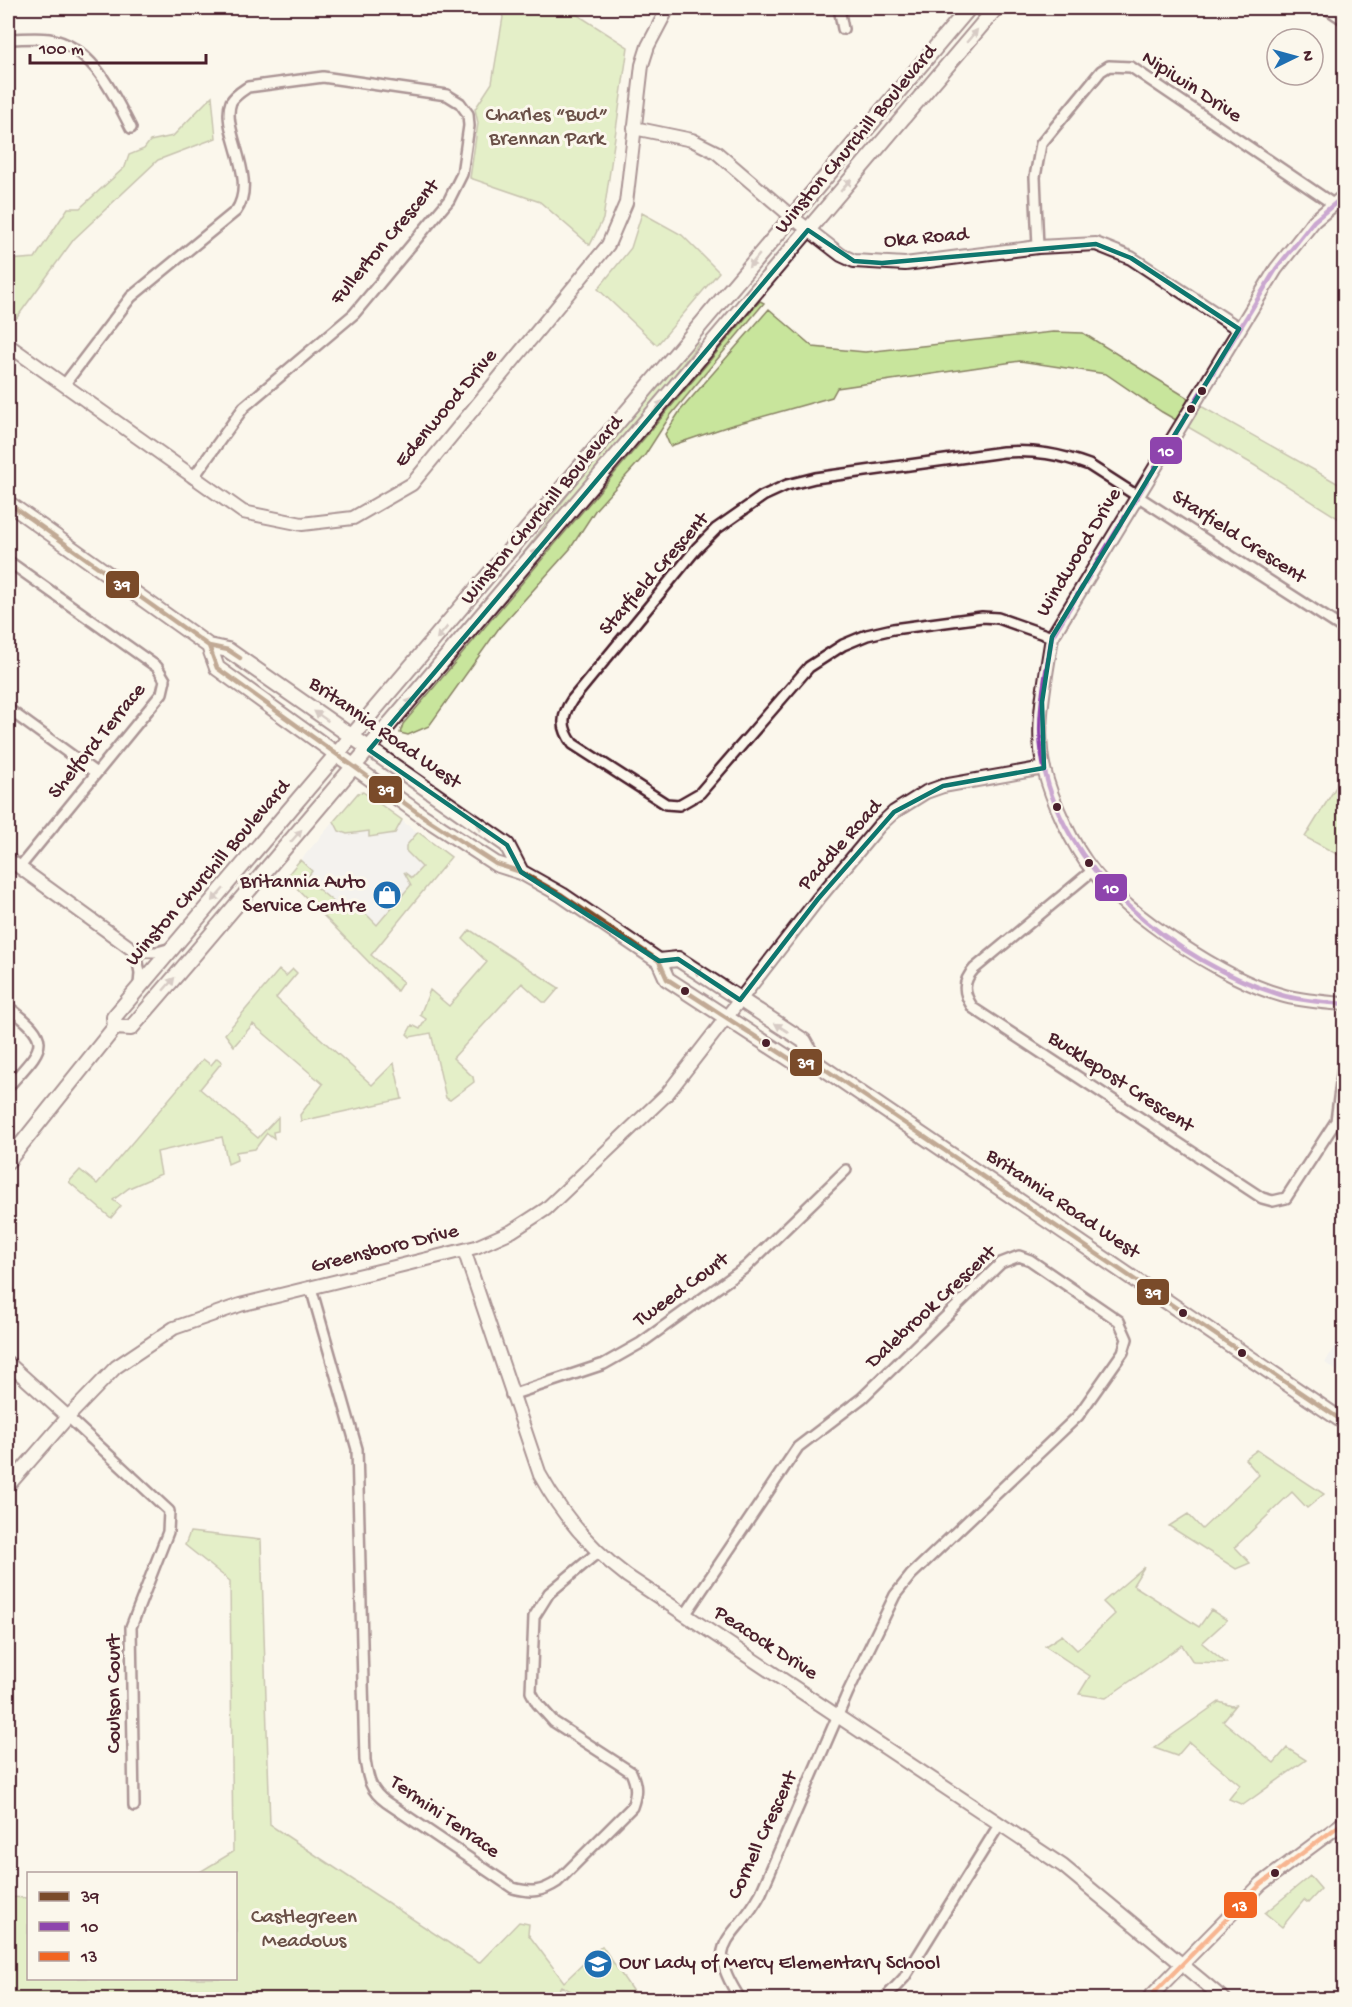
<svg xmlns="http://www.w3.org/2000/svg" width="1352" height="2007" viewBox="0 0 1352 2007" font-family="'Gochi Hand',sans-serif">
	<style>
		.built { fill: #ebebef }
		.green { fill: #c8e59c; stroke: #898264; stroke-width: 1.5 }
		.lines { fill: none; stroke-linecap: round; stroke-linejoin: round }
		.minor-casing { stroke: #4a1f2b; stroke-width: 14 }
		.tertiary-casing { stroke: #4a1f2b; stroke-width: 16 }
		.secondary-casing { stroke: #4a1f2b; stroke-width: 18 }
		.minor { stroke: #fbf7ec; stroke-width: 9 }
		.tertiary { stroke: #fbf7ec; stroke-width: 12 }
		.secondary { stroke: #fbf7ec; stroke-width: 14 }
		.bus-1-casing { stroke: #fbf7ec; stroke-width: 9 }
		.bus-2-casing { stroke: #fbf7ec; stroke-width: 9 }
		.bus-3-casing { stroke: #fbf7ec; stroke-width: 9 }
		.bus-1 { stroke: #7a4b2a; stroke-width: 4.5 }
		.bus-2 { stroke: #8e44ad; stroke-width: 4.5 }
		.bus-3 { stroke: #f26522; stroke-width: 4.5 }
		.oneway { fill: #ab9695 }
		.marked { fill: none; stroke: #0f766e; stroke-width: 4.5; stroke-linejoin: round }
		.bus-dot { fill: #4a1f2b; stroke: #fbf7ec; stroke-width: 2 }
		.labels { text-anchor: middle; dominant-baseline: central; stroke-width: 6; stroke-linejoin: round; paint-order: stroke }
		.street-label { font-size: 21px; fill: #4a1f2b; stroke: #fbf7ec }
		.park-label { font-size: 21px; fill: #6a5047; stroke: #fbf7ec }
		.poi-label { font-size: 21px; fill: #4a1f2b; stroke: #fbf7ec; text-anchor: end }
		.line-badge { stroke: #fbf7ec; stroke-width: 2 }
		.badge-label { font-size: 16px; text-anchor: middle; font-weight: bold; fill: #fff }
	</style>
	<rect width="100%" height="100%" fill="#fbf7ec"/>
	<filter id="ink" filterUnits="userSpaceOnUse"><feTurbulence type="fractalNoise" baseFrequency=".0167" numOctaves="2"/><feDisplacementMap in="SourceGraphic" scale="12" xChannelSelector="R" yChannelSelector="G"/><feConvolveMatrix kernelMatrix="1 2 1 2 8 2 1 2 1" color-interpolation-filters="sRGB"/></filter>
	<g filter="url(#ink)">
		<!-- built -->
		<path class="built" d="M 363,792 L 451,857 L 371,955 L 286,877 L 358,793 Z
			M 1344,1329 L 1344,1376 L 1325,1363 Z"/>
		<!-- green -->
		<path class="green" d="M 499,8 L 567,8 L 628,47 L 603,219 L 590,245 L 540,202 L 470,178 L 478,123 L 475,109 L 492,83 L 503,17 Z
			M 212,96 L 216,138 L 158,160 L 74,239 L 10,327 L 8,325 L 8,260 L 35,258 L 68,208 L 80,208 L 125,167 L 129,155 L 144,149 L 150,141 L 173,136 Z
			M 642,213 L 682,235 L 719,272 L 657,345 L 598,289 L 631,248 Z
			M 760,301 L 764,303 L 670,416 L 645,455 L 596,509 L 570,549 L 499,628 L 429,726 L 408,735 L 400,733 L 403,724 Z
			M 769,309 L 813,347 L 865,352 L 1053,332 L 1083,333 L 1199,405 L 1344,487 L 1344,522 L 1254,465 L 1162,412 L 1106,374 L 1020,361 L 837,388 L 832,397 L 729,426 L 670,446 L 665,434 L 680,411 Z
			M 695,341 L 699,343 L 644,414 L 520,561 L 518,560 L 573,488 Z
			M 1344,774 L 1344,858 L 1305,837 Z
			M 363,792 L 402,820 L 395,833 L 369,837 L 369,831 L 347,834 L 339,831 L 334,821 L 358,793 Z
			M 418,832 L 451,857 L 371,955 L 403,982 L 397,991 L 286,877 L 300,860 L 312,871 L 306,879 L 348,914 L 356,904 L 377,925 L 411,885 L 404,872 L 412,878 L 422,867 L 406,851 L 406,846 Z
			M 470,930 L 559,988 L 547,1002 L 543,1002 L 522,983 L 453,1058 L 473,1077 L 474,1082 L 450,1100 L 446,1098 L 431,1033 L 410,1037 L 407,1034 L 412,1025 L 420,1029 L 426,1019 L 420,1015 L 430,990 L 449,1006 L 487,962 L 463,939 Z
			M 293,969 L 297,973 L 276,998 L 372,1085 L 394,1063 L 402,1099 L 301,1121 L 300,1115 L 323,1084 L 253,1024 L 234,1046 L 225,1034 L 279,970 L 286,976 Z
			M 217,1058 L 222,1062 L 200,1089 L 258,1138 L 278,1117 L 278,1131 L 273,1132 L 274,1138 L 267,1133 L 255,1149 L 236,1152 L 237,1160 L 228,1164 L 222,1137 L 157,1152 L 161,1174 L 129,1188 L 113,1200 L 121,1206 L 111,1218 L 69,1182 L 80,1170 L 97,1184 L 203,1059 L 211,1065 Z
			M 1257,1450 L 1324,1494 L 1307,1508 L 1292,1492 L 1235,1547 L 1250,1563 L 1236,1569 L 1169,1526 L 1188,1514 L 1202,1529 L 1259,1475 L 1245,1459 Z
			M 190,1532 L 261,1540 L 270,1825 L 479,1963 L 519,1922 L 529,1924 L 528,1934 L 564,1982 L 602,1946 L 638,1999 L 586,1999 L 561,1986 L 559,1989 L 581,1999 L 8,1999 L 8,1897 L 28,1898 L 28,1978 L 236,1978 L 236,1874 L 198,1873 L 233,1852 L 230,1581 L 185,1545 Z
			M 1144,1567 L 1133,1585 L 1199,1627 L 1211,1610 L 1227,1620 L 1202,1643 L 1226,1663 L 1193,1662 L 1182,1645 L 1106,1698 L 1079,1694 L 1090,1676 L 1045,1646 L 1062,1635 L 1077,1650 L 1115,1614 L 1103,1602 Z
			M 1219,1702 L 1232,1706 L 1236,1705 L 1223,1721 L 1274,1763 L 1287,1748 L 1306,1760 L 1243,1805 L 1229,1799 L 1240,1785 L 1189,1742 L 1177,1756 L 1154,1748 Z
			M 1310,1876 L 1321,1889 L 1308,1903 L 1304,1900 L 1282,1927 L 1265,1913 Z"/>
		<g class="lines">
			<!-- minor casing -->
			<g class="minor-casing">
				<path id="minor" d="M 839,8 L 843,29
					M 1326,8 L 1344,20
					M 8,39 C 21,39 36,37 49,39 C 92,46 113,93 131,128
					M 1038,247 L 1035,177 L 1041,144 L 1101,71 L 1109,66 L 1131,67 L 1333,204
					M 64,385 L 131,297 L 236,211 C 259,178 220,130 231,102 C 235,95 242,91 248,87 L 323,77 L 447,95 L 460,103 L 468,114 L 469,126 L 462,174 L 449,200 L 354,314 L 244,407 L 193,478
					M 8,561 L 157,667 L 165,680 L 162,693 L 19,868
					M 1052,637 L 998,618 L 982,617 L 893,629 L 867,635 L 843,645 L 809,667 L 700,793 L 679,805 L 666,804 L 573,744 C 561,728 561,716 572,700 L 697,548 L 716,529 L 763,496 L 787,485 L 815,478 L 1003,452 C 1035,450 1059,454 1089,465 L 1344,629
					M 8,709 L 96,773
					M 1092,871 L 974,969 C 962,982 963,993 973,1008 L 1262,1198 L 1273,1201 L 1286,1198 L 1336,1121 L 1344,1059
					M 139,985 L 140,973 L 136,952 L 157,952 L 172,948
					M 8,1007 C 56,1042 42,1048 8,1087
					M 311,1288 L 357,1449 L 365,1760 C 368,1778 370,1791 386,1802 L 513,1888 C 531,1893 542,1892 557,1882 L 632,1807 C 637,1793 637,1785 631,1772 L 554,1722 L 537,1703 L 531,1692 L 534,1617 L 549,1593 L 597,1553
					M 511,1395 L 604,1364 L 641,1343 L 746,1267 L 846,1170
					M 68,1417 L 169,1511 L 168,1532 L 131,1627 L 134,1806
					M 685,1615 L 798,1447 L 862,1398 L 1001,1263 L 1019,1256 L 1030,1260 L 1119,1321 L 1127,1339 L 1123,1352 L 1078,1416 L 911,1575 L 895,1595 L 848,1692 L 761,1893 C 734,1943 701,1940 741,2000
					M 883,2000 L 904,1978 L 999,1825"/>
			</g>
			<!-- tertiary casing -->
			<g class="tertiary-casing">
				<path id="tertiary" d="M 634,128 L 692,140 L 716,152 L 792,217 L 841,255 L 854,261 L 905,264 L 1038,247 L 1096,244 L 1131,258 L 1239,329
					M 1344,196 L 1314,221 L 1276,269 L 1052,637 C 1046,679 1034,727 1044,769 C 1051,799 1073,847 1093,871 C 1129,916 1226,980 1281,995 C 1301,1001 1324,1002 1344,1004
					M 8,345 L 243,512 L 302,524 L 353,518 L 412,484 L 608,245 L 626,203 L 642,65 L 648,46 L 668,8
					M 8,859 L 136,952
					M 464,1250 L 540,1475 C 562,1515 591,1549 627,1576 L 1063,1866 L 1225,2000
					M 8,1363 L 68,1417
					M 8,1486 L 68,1417 L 116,1367 L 174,1328 L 240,1305 L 476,1247 L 512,1231 L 546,1209 L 667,1094 L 818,899 L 879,826 L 894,812 L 926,792 L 943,786 L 1044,768
					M 1147,2000 L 1261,1884 L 1344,1822"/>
			</g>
			<!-- secondary casing -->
			<g class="secondary-casing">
				<path id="secondary" d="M 8,503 L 209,646 L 228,650 L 507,845 L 521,872
					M 209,646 L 217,668 L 421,815 L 496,864 L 521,872 L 562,895 L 659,961 L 667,979 L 793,1061 L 816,1063 L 1344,1422
					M 659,961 L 678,959 L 804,1041 L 816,1063
					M 115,1027 L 131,1028 L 193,956 L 996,8
					M 8,1161 L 115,1027 L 114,1017 L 969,8"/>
			</g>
			<!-- minor -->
			<use href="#minor" class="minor"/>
			<!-- tertiary -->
			<use href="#tertiary" class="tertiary"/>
			<!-- secondary -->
			<use href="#secondary" class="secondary"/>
			<!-- bus-1 casing -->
			<g class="bus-1-casing">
				<path id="bus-1" d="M 8,503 L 209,646 L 228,650 L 240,658
					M 209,646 L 217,668 L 421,815 L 496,864 L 521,872 L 562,895 L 659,961 L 667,979 L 793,1061 L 816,1063 L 1344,1422"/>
			</g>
			<!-- bus-2 casing -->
			<g class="bus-2-casing">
				<path id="bus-2" d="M 1344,196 L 1314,221 L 1276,269 L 1052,637 C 1046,675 1036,716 1042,755 C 1057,869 1176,963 1281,995 C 1301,1001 1323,1002 1344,1004"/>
			</g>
			<!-- bus-3 casing -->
			<g class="bus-3-casing">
				<path id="bus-3" d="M 1147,2000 L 1261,1884 L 1344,1822"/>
			</g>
			<!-- bus-1 -->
			<use href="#bus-1" class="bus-1"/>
			<!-- bus-2 -->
			<use href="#bus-2" class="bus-2"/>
			<!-- bus-3 -->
			<use href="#bus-3" class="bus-3"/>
		</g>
		<!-- one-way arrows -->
		<defs><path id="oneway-solid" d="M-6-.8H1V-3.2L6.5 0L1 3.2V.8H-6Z" transform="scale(1.5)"/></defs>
		<g class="oneway">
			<use href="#oneway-solid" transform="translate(972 36) rotate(-50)"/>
			<use href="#oneway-solid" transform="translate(846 185) rotate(-50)"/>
			<use href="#oneway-solid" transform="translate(754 261) rotate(130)"/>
			<use href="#oneway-solid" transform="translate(658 407) rotate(-50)"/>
			<use href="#oneway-solid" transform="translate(532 556) rotate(-50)"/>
			<use href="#oneway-solid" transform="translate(442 633) rotate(130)"/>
			<use href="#oneway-solid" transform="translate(407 705) rotate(-50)"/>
			<use href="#oneway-solid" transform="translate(321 716) rotate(-145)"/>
			<use href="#oneway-solid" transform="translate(484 829) rotate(-146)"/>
			<use href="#oneway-solid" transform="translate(296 836) rotate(-49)"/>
			<use href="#oneway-solid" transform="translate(218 895) rotate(131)"/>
			<use href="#oneway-solid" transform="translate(701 974) rotate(-146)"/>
			<use href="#oneway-solid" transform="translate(169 984) rotate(-49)"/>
			<use href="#oneway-solid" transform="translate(782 1028) rotate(-148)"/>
		</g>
	</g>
	<!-- marked area -->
	<path d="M0 0H1352V2007H0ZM 808,230 L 854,261 L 882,263 L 1096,244 L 1131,258 L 1239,329 L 1052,637 L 1042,702 L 1044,768 L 943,786 L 894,812 L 818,899 L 740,1000 L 678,959 L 659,961 L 521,872 L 507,845 L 369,750 Z" fill="#fbf7ec" fill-opacity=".55" fill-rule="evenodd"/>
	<path class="marked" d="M 808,230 L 854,261 L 882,263 L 1096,244 L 1131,258 L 1239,329 L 1052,637 L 1042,702 L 1044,768 L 943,786 L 894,812 L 818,899 L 740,1000 L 678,959 L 659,961 L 521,872 L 507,845 L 369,750 Z"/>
	<!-- icons -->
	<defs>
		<g id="shop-disc" transform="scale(1.5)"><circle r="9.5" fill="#1f6fb2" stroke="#fbf7ec"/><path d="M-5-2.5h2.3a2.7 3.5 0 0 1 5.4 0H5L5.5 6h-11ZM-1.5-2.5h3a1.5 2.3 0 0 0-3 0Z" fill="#fff"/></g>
		<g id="school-disc" transform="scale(1.5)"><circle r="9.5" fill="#1f6fb2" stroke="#fbf7ec"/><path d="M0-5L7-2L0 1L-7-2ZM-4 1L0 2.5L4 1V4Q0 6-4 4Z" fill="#fff"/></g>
	</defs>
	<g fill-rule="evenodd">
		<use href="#shop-disc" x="387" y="895"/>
		<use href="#school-disc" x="598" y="1964"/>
	</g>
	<!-- markers -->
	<g class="bus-dot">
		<circle cx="1202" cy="391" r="5"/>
		<circle cx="1191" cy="409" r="5"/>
		<circle cx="1057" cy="807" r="5"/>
		<circle cx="1089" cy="863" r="5"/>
		<circle cx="685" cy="991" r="5"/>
		<circle cx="766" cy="1043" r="5"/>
		<circle cx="1183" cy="1313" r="5"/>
		<circle cx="1242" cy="1353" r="5"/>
		<circle cx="1275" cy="1873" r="5"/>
	</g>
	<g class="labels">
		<!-- street labels -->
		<g class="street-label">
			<text transform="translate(1191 88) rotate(33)">Nipiwin Drive</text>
			<text transform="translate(857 140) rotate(-50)">Winston Churchill Boulevard</text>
			<text transform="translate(926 239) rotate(-5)">Oka Road</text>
			<text transform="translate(386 243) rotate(-50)">Fullerton Crescent</text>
			<text transform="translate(447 409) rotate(-50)">Edenwood Drive</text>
			<text transform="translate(543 511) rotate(-50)">Winston Churchill Boulevard</text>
			<text transform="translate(1238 538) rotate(33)">Starfield Crescent</text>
			<text transform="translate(1080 553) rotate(-59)">Windwood Drive</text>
			<text transform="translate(655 575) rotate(-49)">Starfield Crescent</text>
			<text transform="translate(384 734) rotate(35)">Britannia Road West</text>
			<text transform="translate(98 742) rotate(-51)">Shelford Terrace</text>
			<text transform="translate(841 846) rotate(-48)">Paddle Road</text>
			<text transform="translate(209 874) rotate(-49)">Winston Churchill Boulevard</text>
			<text transform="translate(1120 1083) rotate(33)">Bucklepost Crescent</text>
			<text transform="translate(1062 1205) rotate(34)">Britannia Road West</text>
			<text transform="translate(385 1250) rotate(-14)">Greensboro Drive</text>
			<text transform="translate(682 1291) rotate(-36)">Tweed Court</text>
			<text transform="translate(932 1308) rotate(-43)">Dalebrook Crescent</text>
			<text transform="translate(765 1644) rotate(33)">Peacock Drive</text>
			<text transform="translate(115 1694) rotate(-90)">Coulson Court</text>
			<text transform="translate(444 1818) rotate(35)">Termini Terrace</text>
			<text transform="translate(764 1836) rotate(-65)">Cornell Crescent</text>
		</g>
		<!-- park labels -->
		<g class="park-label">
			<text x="547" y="116">Charles “Bud”<tspan x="547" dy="24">Brennan Park</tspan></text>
			<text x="304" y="1918">Castlegreen<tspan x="304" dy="24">Meadows</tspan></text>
		</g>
		<!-- poi labels -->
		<g class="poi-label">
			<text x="366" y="883">Britannia Auto<tspan x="366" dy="24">Service Centre</tspan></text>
			<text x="619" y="1964" text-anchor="start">Our Lady of Mercy Elementary School</text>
		</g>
	</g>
	<g class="line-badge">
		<rect x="1149" y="436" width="34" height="29" rx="6" fill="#8e44ad"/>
		<rect x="105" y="570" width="35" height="29" rx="6" fill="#7a4b2a"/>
		<rect x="368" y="775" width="35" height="29" rx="6" fill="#7a4b2a"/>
		<rect x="1094" y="873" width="34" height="29" rx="6" fill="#8e44ad"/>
		<rect x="789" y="1048" width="34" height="29" rx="6" fill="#7a4b2a"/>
		<rect x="1136" y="1278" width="34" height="28" rx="6" fill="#7a4b2a"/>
		<rect x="1223" y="1891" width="35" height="28" rx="6" fill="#f26522"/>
	</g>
	<g class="badge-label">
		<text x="1166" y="456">10</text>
		<text x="122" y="590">39</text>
		<text x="386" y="795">39</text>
		<text x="1111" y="893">10</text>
		<text x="806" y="1068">39</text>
		<text x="1153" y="1298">39</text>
		<text x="1240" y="1911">13</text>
	</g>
	<!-- margin -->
	<rect width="1352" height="2007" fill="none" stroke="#fbf7ec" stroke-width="30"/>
	<rect x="15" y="15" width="1322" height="1977" fill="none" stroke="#4a1f2b" stroke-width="2" filter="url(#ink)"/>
	<!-- legend -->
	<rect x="27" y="1872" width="210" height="108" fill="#fbf7ec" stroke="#b4a19f" stroke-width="1.5"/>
	<rect x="39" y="1892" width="30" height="9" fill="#7a4b2a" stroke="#b4a19f" stroke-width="1.5"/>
	<text x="81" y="1902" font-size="18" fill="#4a1f2b">39</text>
	<rect x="39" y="1922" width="30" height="9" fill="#8e44ad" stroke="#b4a19f" stroke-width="1.5"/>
	<text x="81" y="1932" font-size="18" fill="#4a1f2b">10</text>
	<rect x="39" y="1952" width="30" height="9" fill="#f26522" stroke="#b4a19f" stroke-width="1.5"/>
	<text x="81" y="1962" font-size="18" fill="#4a1f2b">13</text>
	<!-- north arrow -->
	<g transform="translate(1295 57) rotate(85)"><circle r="28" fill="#fbf7ec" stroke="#b4a19f" stroke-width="1.5"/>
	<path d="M0-4.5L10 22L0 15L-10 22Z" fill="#1f6fb2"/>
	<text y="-9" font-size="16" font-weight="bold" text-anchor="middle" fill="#4a1f2b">N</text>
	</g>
	<!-- scale -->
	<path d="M30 54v9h176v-9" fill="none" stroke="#4a1f2b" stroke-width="3"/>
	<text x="39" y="54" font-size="18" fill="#4a1f2b" stroke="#fbf7ec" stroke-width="4.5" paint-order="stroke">100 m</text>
</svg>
